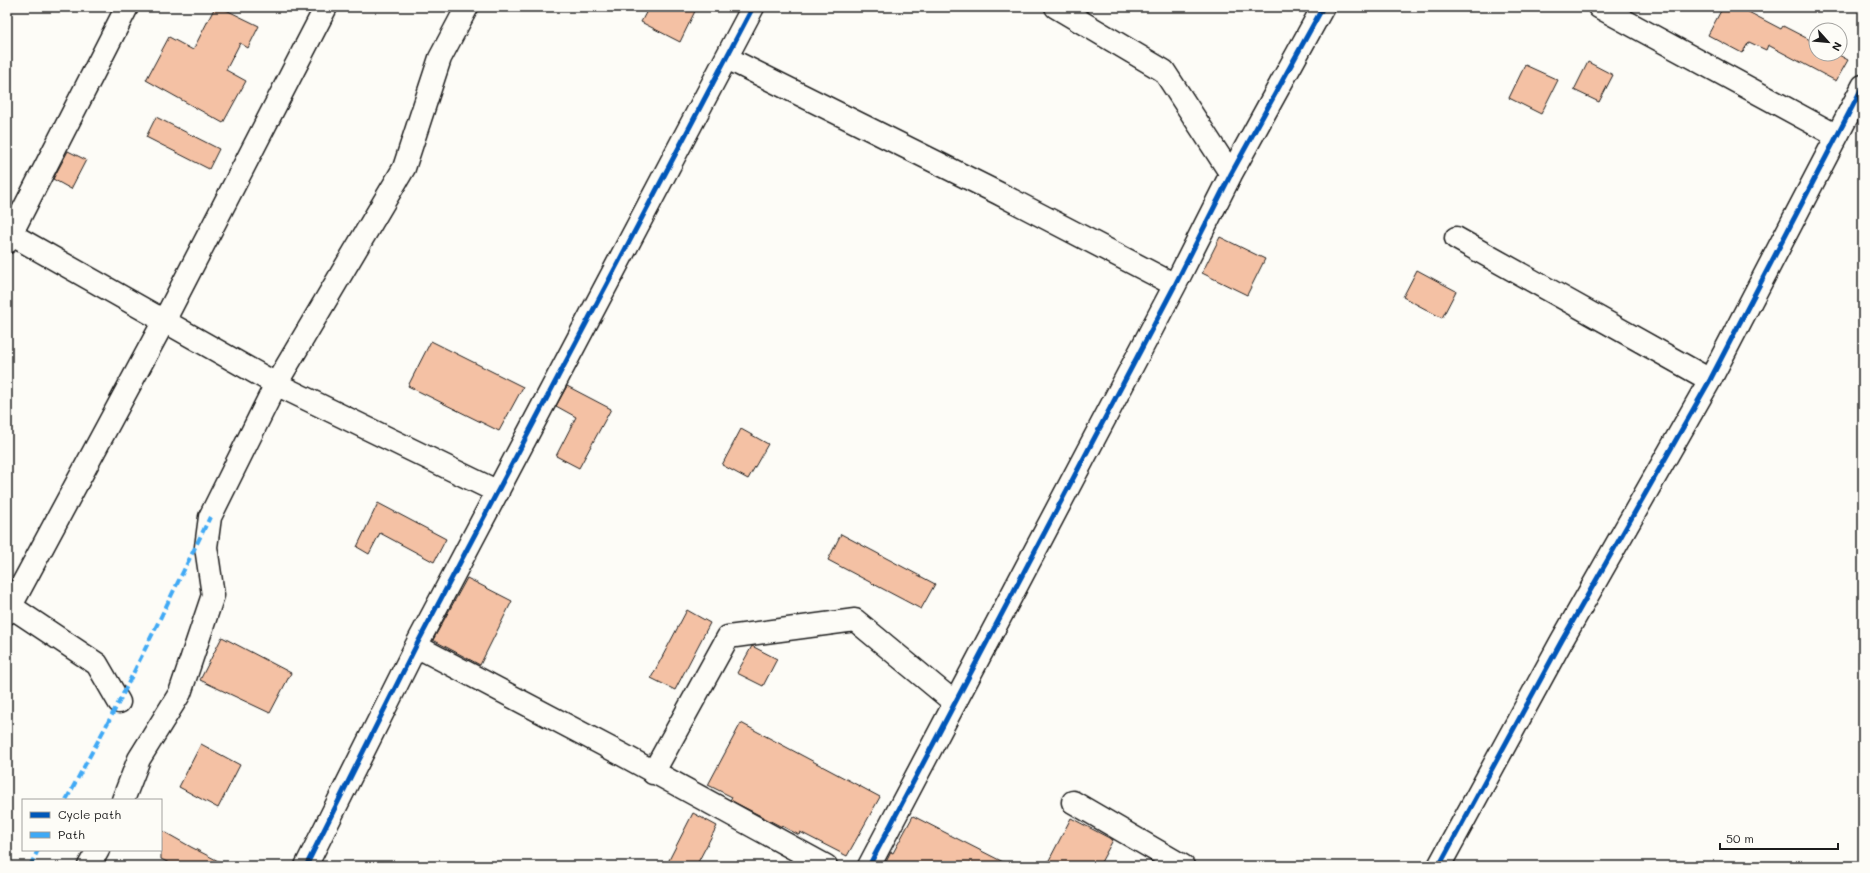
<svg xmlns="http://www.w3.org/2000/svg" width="1870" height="873" viewBox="0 0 1870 873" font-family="Mali,sans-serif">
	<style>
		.building { fill: #f4c1a4; stroke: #1c1c1c }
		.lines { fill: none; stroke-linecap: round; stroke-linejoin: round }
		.minor-casing { stroke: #1c1c1c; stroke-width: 25 }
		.minor { stroke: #fdfcf7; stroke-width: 22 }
		.quiet { stroke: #3fa9f5; stroke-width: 4; stroke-dasharray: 8 4; stroke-linecap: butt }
		.cycleway-casing { stroke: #fdfcf7; stroke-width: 8 }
		.cycleway { stroke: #0057b8; stroke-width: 5 }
	</style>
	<rect width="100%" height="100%" fill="#fdfcf7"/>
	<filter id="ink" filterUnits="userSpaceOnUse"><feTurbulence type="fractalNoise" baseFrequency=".025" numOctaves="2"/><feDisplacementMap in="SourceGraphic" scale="8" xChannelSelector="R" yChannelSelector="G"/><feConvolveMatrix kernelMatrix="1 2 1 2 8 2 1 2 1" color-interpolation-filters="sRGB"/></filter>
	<g filter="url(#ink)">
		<!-- building -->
		<path class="building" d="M 215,7 L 220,7 L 259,26 L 248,48 L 240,43 L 226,70 L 246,81 L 223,123 L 146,80 L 169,37 L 193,50 Z
			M 649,7 L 697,7 L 680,42 L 641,22 Z
			M 1723,7 L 1739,7 L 1781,29 L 1783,26 L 1816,43 L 1816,54 L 1837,54 L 1848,60 L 1836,81 L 1768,45 L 1766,50 L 1749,42 L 1742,53 L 1708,35 Z
			M 1588,62 L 1613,75 L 1599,102 L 1574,90 Z
			M 1525,65 L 1558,80 L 1541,114 L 1509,98 Z
			M 156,117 L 219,149 L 209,169 L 146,137 Z
			M 68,151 L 86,160 L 71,189 L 53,179 Z
			M 1220,237 L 1265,259 L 1247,295 L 1202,273 Z
			M 1417,270 L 1456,291 L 1442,318 L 1403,297 Z
			M 431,341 L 523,387 L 499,431 L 408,386 Z
			M 567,386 L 611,409 L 579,468 L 556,456 L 576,417 L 556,406 Z
			M 741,429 L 768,444 L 748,479 L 722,465 Z
			M 378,503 L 446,539 L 434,562 L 380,533 L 369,554 L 357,547 Z
			M 841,534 L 935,584 L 921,609 L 828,560 Z
			M 467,578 L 512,601 L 480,665 L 433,640 Z
			M 687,610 L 710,623 L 675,690 L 651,678 Z
			M 222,637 L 291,673 L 270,713 L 200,680 Z
			M 752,646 L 777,659 L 763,686 L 737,673 Z
			M 741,723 L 880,797 L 847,856 L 800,832 L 799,835 L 782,826 L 782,827 L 730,800 L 732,797 L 708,785 Z
			M 201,744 L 240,765 L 218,808 L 179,787 Z
			M 693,813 L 717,826 L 696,866 L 666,866 Z
			M 913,816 L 952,836 L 1011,866 L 884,866 L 891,852 L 893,853 Z
			M 1071,818 L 1113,840 L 1099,866 L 1046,866 Z
			M 161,830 L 191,847 L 228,866 L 175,866 L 161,859 Z"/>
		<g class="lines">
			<!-- minor casing -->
			<g class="minor-casing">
				<path id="minor" d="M 1056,7 L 1164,71 L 1231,174
					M 1599,7 L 1837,136
					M 727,58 L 998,193 L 1175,285
					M 7,232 L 276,384 L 498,492
					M 1456,238 L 1710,380
					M 7,242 L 127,7
					M 7,604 L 97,664 L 119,702
					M 7,613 L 164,321 L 326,7
					M 416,646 L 621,754 L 826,866
					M 653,773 L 728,637 L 855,620 L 955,703
					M 123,800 L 139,759 L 180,693 L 213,595 L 206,547 L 210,517 L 276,384 L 404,168 L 440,58 L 467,7
					M 1073,802 L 1183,866
					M 89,866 L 98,850
					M 306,866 L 416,646 L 753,7
					M 869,866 L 1175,285 L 1231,174 L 1323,7
					M 1439,866 L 1561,642 L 1710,380 L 1863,86"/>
			</g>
			<!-- minor -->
			<use href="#minor" class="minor"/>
			<!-- quiet -->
			<path class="quiet" d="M 66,800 L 119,702 L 210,517
				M 30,866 L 38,850"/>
			<!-- cycleway casing -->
			<g class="cycleway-casing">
				<path id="cycleway" d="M 306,866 L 416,646 L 753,7
					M 869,866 L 1175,285 L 1231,174 L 1323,7
					M 1439,866 L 1561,642 L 1710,380 L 1863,86"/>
			</g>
			<!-- cycleway -->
			<use href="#cycleway" class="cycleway"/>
		</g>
	</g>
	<!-- margin -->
	<rect width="1870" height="873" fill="none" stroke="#fdfcf7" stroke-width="24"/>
	<rect x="12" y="12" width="1846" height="849" fill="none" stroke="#1c1c1c" stroke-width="1.5" filter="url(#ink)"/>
	<!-- legend -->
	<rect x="22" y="799" width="140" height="52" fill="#fdfcf7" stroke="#a3a29f"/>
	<rect x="30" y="812" width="20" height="6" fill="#0057b8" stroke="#a3a29f"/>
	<text x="58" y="819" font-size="12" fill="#1c1c1c">Cycle path</text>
	<rect x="30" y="832" width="20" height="6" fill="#3fa9f5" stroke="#a3a29f"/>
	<text x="58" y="839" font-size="12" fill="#1c1c1c">Path</text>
	<!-- north arrow -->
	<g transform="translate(1828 42) rotate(117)"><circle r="19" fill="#fdfcf7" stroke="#a3a29f"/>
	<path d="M0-3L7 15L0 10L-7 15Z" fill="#1c1c1c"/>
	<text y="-6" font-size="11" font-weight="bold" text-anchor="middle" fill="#1c1c1c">N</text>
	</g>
	<!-- scale -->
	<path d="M1720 843v6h118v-6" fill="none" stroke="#1c1c1c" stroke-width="2"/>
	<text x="1726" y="843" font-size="12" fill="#1c1c1c" stroke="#fdfcf7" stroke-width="3" paint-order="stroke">50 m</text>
</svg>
